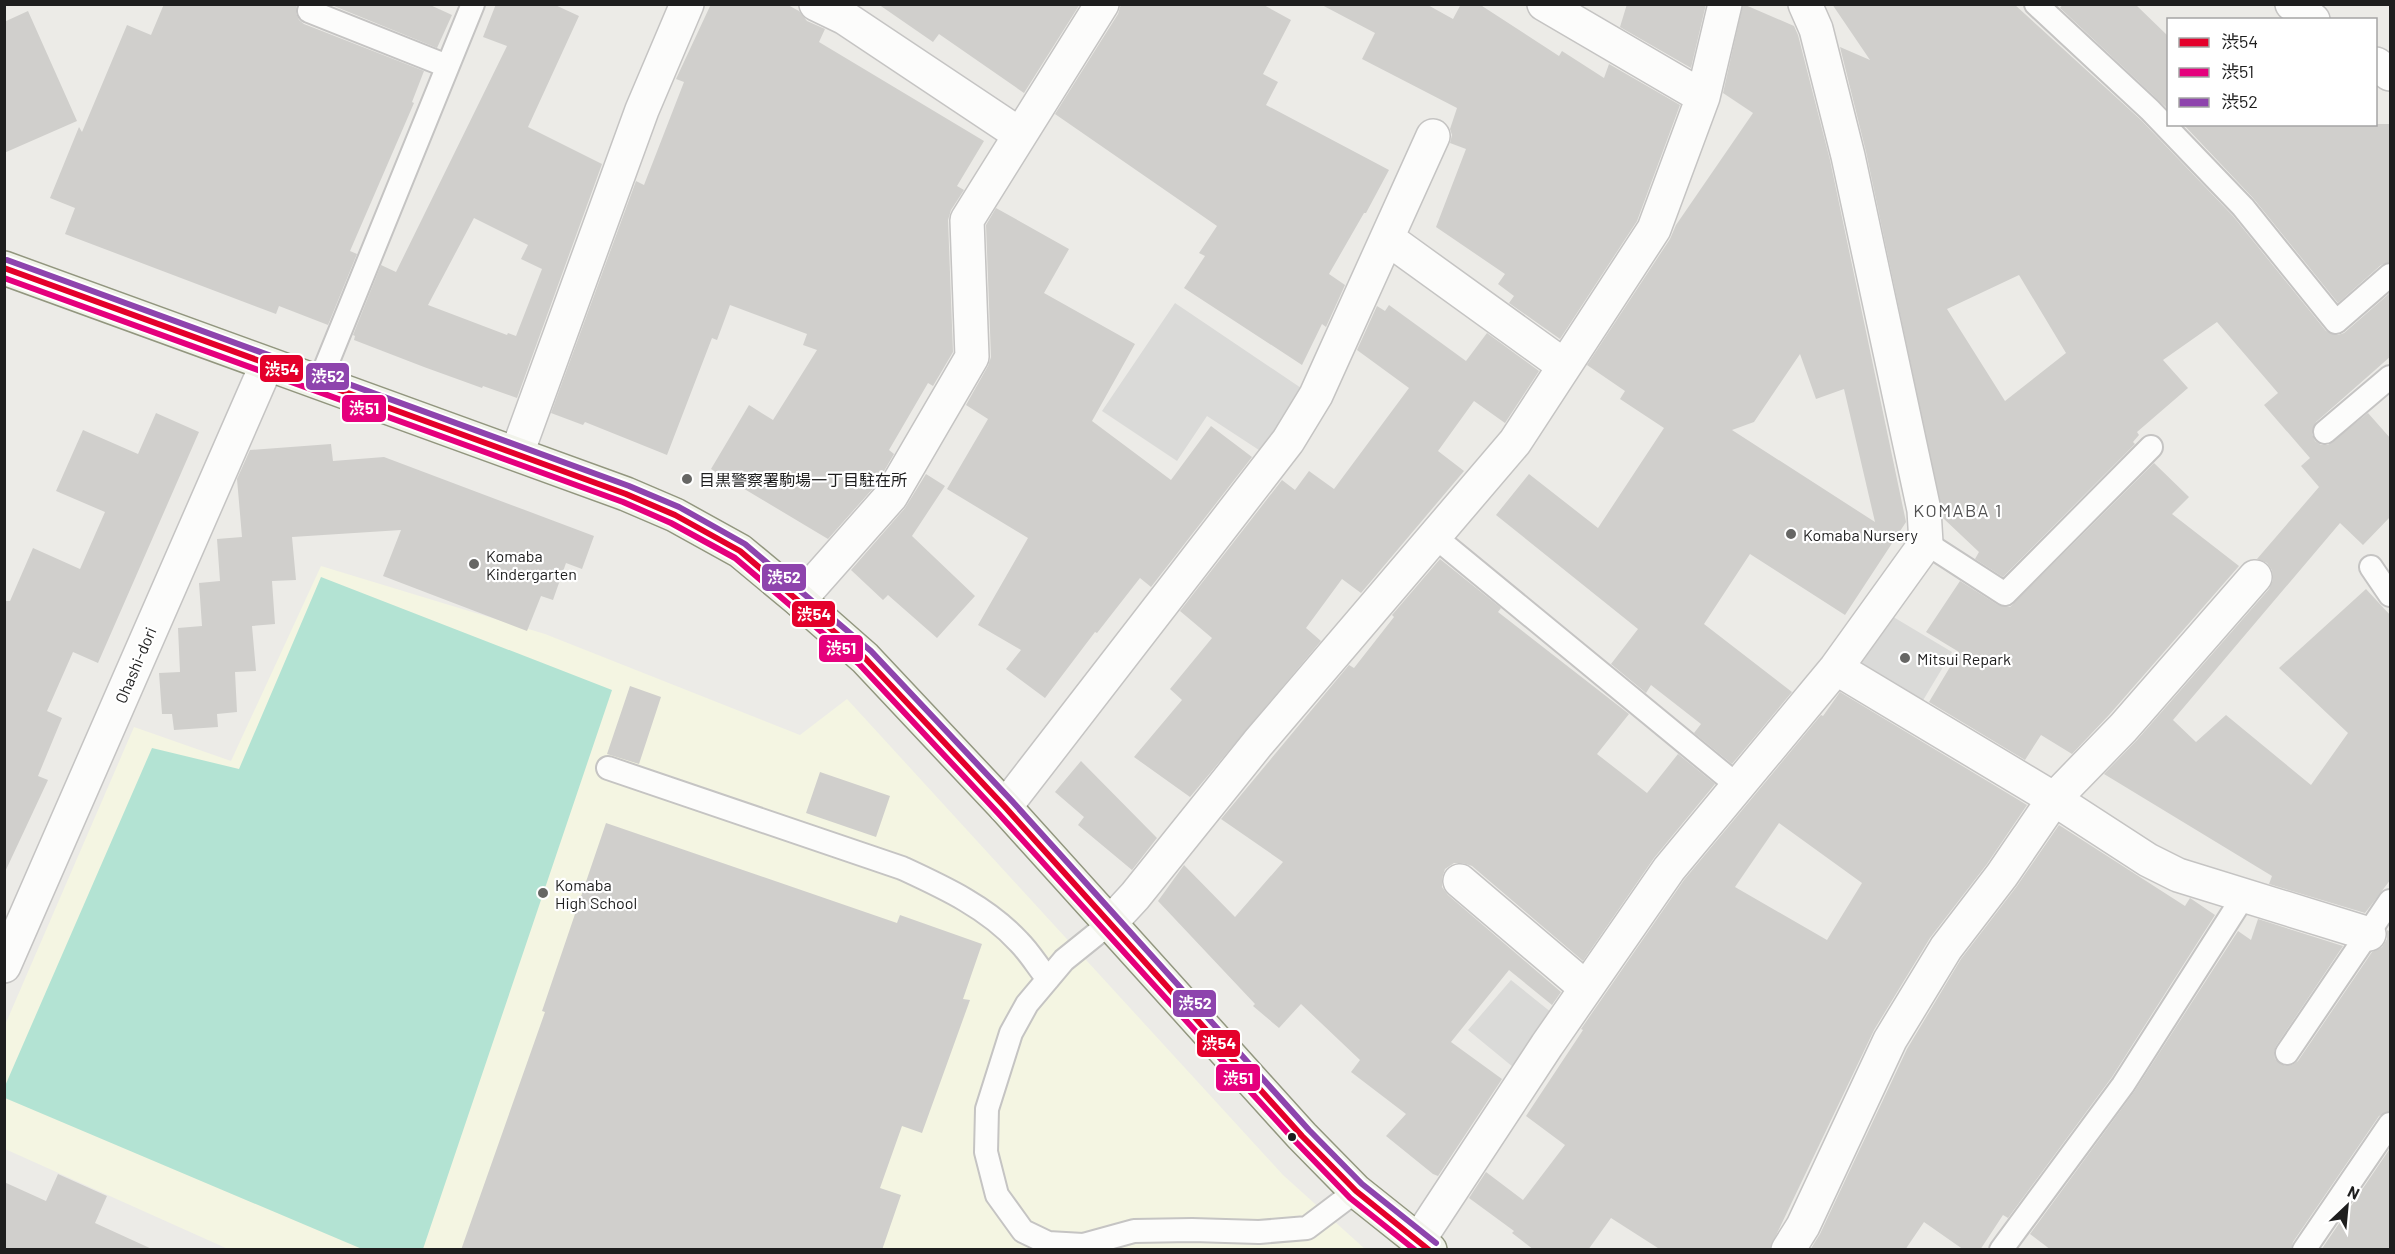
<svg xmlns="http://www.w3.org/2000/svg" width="2395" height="1254" viewBox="0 0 2395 1254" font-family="Barlow,'Noto Sans JP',sans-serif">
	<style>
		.education { fill: #f4f5e2 }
		.religious { fill: #dadad8 }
		.pitch { fill: #b3e3d3 }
		.building { fill: #d0cfcc; fill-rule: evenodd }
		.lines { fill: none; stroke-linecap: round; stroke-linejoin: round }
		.service-casing { stroke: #c5c4c3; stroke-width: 26 }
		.minor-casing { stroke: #c5c4c3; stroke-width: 36 }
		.tertiary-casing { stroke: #c5c4c3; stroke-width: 36 }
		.secondary-casing { stroke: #92967f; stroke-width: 36 }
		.service { stroke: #fcfcfb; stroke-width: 22 }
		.minor { stroke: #fcfcfb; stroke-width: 33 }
		.tertiary { stroke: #fcfcfb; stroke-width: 33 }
		.secondary { stroke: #f1f3ea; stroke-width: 33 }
		.bus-1-casing { stroke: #fff; stroke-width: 10 }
		.bus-2-casing { stroke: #fff; stroke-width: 10 }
		.bus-3-casing { stroke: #fff; stroke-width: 10 }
		.bus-1 { stroke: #e4002b; stroke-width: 6 }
		.bus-2 { stroke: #e5007d; stroke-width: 6 }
		.bus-3 { stroke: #8e44ad; stroke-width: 6 }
		.poi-dot { fill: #666664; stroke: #fff; stroke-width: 2 }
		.bus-dot { fill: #1e1e1e; stroke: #fff; stroke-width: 2 }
		.labels { text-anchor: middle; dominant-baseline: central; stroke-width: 4.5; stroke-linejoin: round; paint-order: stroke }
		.poi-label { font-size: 16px; fill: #1e1e1e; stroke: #fff; text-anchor: start }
		.street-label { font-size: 16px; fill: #1e1e1e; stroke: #fff }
		.neighbourhood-label { font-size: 18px; letter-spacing: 1.5px; fill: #515151; stroke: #fff }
		.line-badge { stroke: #fff; stroke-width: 2 }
		.badge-label { font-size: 16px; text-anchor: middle; font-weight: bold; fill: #fff }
	</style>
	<rect width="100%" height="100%" fill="#ecebe7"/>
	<!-- education -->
	<path class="education" d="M 321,566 L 545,634 L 800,735 L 847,699 L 1283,1175 L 1365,1249 L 228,1249 L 5,1149 L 5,1025 L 134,727 L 231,761 Z"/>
	<!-- religious -->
	<path class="religious" d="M 1175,303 L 1304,390 L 1262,452 L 1207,416 L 1177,461 L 1102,411 Z
		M 1890,615 L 1952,652 L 1922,702 L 1857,664 Z
		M 1511,980 L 1552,1013 L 1513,1067 L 1468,1030 Z"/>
	<!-- pitch -->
	<path class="pitch" d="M 321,577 L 612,690 L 423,1249 L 362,1249 L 5,1098 L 5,1086 L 152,748 L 239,769 Z"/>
	<!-- building -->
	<path class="building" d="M 164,4 L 297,4 L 296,13 L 299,20 L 304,24 L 424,71 L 412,102 L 414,103 L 350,251 L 357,254 L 328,325 L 279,306 L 276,314 L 65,234 L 75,208 L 50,198 L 79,127 L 82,132 L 127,25 L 151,35 Z
		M 329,4 L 428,4 L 452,15 L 437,48 Z
		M 496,4 L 553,4 L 579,16 L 528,127 L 602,164 L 517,398 L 483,386 L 482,388 L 424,367 L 354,340 L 355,336 L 353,335 L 381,265 L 396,272 L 507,46 L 483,37 ZM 474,218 L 528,245 L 521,259 L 542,269 L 516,336 L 508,333 L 507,335 L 428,305 Z
		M 711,4 L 786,4 L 799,11 L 807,21 L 825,29 L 819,42 L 984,141 L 957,186 L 964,190 L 951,210 L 948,220 L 953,352 L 933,386 L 928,383 L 889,450 L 894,454 L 876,485 L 828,539 L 711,469 L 749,405 L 773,420 L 817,350 L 803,345 L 807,334 L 730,305 L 717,340 L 712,338 L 667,455 L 585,422 L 583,425 L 551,413 L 636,181 L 644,185 L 684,82 L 676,79 Z
		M 878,4 L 1080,4 L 1024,93 L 939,34 L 933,42 Z
		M 1121,4 L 1262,4 L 1291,20 L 1263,74 L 1278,82 L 1266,105 L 1389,170 L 1366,213 L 1364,213 L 1329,274 L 1345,285 L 1326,327 L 1322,324 L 1302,365 L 1184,288 L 1205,256 L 1199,253 L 1217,226 L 1055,114 L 1118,14 Z
		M 1320,4 L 1426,4 L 1453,19 L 1461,4 L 1479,4 L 1559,56 L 1562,51 L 1604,78 L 1609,64 L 1680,105 L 1637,221 L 1560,339 L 1509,303 L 1514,296 L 1498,284 L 1505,274 L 1436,227 L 1466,149 L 1450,143 L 1452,135 L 1450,129 L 1457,108 L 1362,59 L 1375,33 Z
		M 1627,4 L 1706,4 L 1691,68 L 1620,27 Z
		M 1743,4 L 1794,26 L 1798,35 L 1830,160 L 1906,522 L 1845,615 L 1750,554 L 1704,624 L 1792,692 L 1732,764 L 1694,733 L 1701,724 L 1651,685 L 1646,693 L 1611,664 L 1638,629 L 1496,515 L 1529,474 L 1598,528 L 1664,428 L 1620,399 L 1625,391 L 1587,365 L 1670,239 L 1676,225 L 1753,113 L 1723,93 ZM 1800,354 L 1816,399 L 1844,389 L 1875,522 L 1732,430 L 1754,422 Z
		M 1832,4 L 2014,4 L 2141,120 L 2233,216 L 2326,331 L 2338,335 L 2344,333 L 2391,292 L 2391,356 L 2316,422 L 2312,434 L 2315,441 L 2321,445 L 2328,445 L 2368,413 L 2391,439 L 2391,516 L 2363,545 L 2340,523 L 2173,720 L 2196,742 L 2226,715 L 2311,785 L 2348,733 L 2279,668 L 2366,589 L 2391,616 L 2391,879 L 2365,913 L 2269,884 L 2272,876 L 2104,774 L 2137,740 L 2269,589 L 2273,580 L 2272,570 L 2267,563 L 2257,559 L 2319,487 L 2301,466 L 2310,458 L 2264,405 L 2278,393 L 2217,322 L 2163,360 L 2188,388 L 2137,432 L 2139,435 L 2133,442 L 2135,444 L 2003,577 L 1975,559 L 1979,552 L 1943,518 L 1866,152 L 1840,47 L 1870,60 ZM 2019,275 L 2066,353 L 2005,401 L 1947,309 Z
		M 2063,4 L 2135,4 L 2169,37 L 2169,110 L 2060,8 Z
		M 28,11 L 77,121 L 4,153 L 4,22 Z
		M 2183,124 L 2391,124 L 2391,262 L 2381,265 L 2338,303 L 2253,198 Z
		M 996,208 L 1069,249 L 1044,293 L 1135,344 L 1092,421 L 1171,480 L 1211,426 L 1252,457 L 1151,587 L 1140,578 L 1097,633 L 1095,632 L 1045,698 L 1006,669 L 1021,650 L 978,625 L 1028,538 L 947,489 L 988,419 L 966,405 L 988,366 L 991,357 L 986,225 Z
		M 1389,305 L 1466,361 L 1487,333 L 1539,371 L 1505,423 L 1474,401 L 1438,451 L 1464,471 L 1361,593 L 1342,579 L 1306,628 L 1321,641 L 1190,797 L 1134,757 L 1182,700 L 1170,689 L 1212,638 L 1180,611 L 1282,480 L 1295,490 L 1309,471 L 1334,489 L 1409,388 L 1357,350 L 1377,306 L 1385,311 Z
		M 156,413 L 199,432 L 98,663 L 73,652 L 47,711 L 62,718 L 38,776 L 48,780 L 4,874 L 4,601 L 10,601 L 33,548 L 80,569 L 105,512 L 56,491 L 83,430 L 138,454 Z
		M 331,444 L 333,461 L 384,457 L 594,536 L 582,569 L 566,563 L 553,600 L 541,596 L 527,631 L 383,576 L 401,530 L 292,537 L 296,580 L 272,581 L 275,624 L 252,626 L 256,671 L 235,672 L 237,712 L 217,714 L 218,727 L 174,730 L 172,714 L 162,714 L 159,673 L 180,672 L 178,628 L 202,626 L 199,583 L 220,581 L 217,539 L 242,537 L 237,479 L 250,450 Z
		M 2154,463 L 2189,497 L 2172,514 L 2239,566 L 2109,715 L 2072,754 L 2041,735 L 2025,760 L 1929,702 L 1959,652 L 1926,632 L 1960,581 L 1998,605 L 2010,607 Z
		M 926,474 L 945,486 L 912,536 L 975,596 L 937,638 L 888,595 L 883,600 L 851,570 L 905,508 Z
		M 1440,559 L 1501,608 L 1498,612 L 1629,714 L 1597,754 L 1647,793 L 1678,754 L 1715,784 L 1654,858 L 1583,961 L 1472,866 L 1463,863 L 1454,863 L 1445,869 L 1442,878 L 1442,887 L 1448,895 L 1561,992 L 1552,1005 L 1509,970 L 1451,1042 L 1502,1079 L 1438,1176 L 1433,1174 L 1386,1136 L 1406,1114 L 1351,1072 L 1360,1060 L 1301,1004 L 1279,1028 L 1253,1006 L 1255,1004 L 1158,901 L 1184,865 L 1235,917 L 1283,862 L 1221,819 L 1349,665 L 1354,668 L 1394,617 L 1392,615 Z
		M 630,686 L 661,697 L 639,764 L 607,754 Z
		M 1840,692 L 2027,805 L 1987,864 L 1930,938 L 1874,1030 L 1769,1250 L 1661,1250 L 1611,1218 L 1588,1250 L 1534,1250 L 1512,1233 L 1514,1231 L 1469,1198 L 1486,1172 L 1523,1200 L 1565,1145 L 1526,1116 L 1583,1030 L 1581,1029 L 1684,880 L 1821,715 L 1823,716 ZM 1779,823 L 1862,883 L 1827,940 L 1735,887 Z
		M 1081,761 L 1157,838 L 1132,870 L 1078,825 L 1084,817 L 1055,792 Z
		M 820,772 L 890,796 L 876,837 L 806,813 Z
		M 606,823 L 897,923 L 900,915 L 982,944 L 963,999 L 970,1000 L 922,1133 L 902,1126 L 880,1188 L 901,1195 L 882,1250 L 461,1250 L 545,1012 L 542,1011 Z
		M 2059,825 L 2185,906 L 2190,898 L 2215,915 L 2112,1077 L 2008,1218 L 2003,1215 L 1980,1250 L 1964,1250 L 1924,1222 L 1905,1250 L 1810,1250 L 1820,1234 L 1907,1049 L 1961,959 L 2017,886 Z
		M 2258,919 L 2343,946 L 2276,1046 L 2274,1053 L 2275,1059 L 2285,1066 L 2292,1065 L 2298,1061 L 2372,952 L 2382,947 L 2387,939 L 2387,930 L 2391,932 L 2391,1111 L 2379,1116 L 2293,1242 L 2291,1250 L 2051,1250 L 2030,1234 L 2134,1092 L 2238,931 L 2251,940 Z
		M 2391,1147 L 2391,1250 L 2321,1250 Z
		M 58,1174 L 107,1196 L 95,1223 L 154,1250 L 4,1250 L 4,1182 L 46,1201 Z"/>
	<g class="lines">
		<!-- service casing -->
		<g class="service-casing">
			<path id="service" d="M 312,4 L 309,11 L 447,66
				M 2036,4 L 2150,110 L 2243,207 L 2336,322 L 2390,275
				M 319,383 L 473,4
				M 2325,432 L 2390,377
				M 1434,536 L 1738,786
				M 1926,543 L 2005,594 L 2151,447
				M 2371,567 L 2390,595
				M 608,768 L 902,868 C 943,887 987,907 1019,942 C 1030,953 1038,967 1048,979
				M 1110,923 L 1064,960 L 1027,1004 L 1011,1033 L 987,1109 L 986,1152 L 997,1195 L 1023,1231 L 1048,1243 L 1083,1245 L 1134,1231 L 1192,1230 L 1259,1232 L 1307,1228 L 1356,1191
				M 2287,1053 L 2390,901
				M 2001,1250 L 2123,1085 L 2245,894
				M 2304,1250 L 2390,1124"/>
		</g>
		<!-- minor casing -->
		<g class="minor-casing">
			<path id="minor" d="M 816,4 L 845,18 L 1019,134
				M 1544,4 L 1703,97
				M 2292,4 L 2313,20
				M 2376,64 L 2390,74
				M 1387,238 L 1563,365
				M 517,453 L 642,110 L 687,4
				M 799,600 L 891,496 L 972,357 L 967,220 L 1102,4
				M 1836,668 L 2054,799 L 2148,860 L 2178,875 L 2369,934
				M 1005,807 L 1288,441 L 1316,395 L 1433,136
				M 1460,881 L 1586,988
				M 1110,923 L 1135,896 L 1258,743 L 1515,442 L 1654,229 L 1703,97 L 1725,4
				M 1418,1241 L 1547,1045 L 1669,869 L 1836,668 L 1926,543 L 1924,510 L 1848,156 L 1816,29 L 1805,4
				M 1788,1250 L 1803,1226 L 1890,1040 L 1946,948 L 2002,875 L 2054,799 L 2123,728 L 2255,577"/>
		</g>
		<!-- tertiary casing -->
		<g class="tertiary-casing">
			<path id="tertiary" d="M 4,966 L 267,364"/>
		</g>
		<!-- secondary casing -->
		<g class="secondary-casing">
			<path id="secondary" d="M 4,268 L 626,494 L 675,515 L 740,551 L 799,600 L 865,658 L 1005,807 L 1302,1136 L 1356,1191 L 1430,1250"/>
		</g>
		<!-- service -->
		<use href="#service" class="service"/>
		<!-- minor -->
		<use href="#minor" class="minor"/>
		<!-- tertiary -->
		<use href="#tertiary" class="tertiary"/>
		<!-- secondary -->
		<use href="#secondary" class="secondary"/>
		<!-- bus-1 casing -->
		<g class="bus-1-casing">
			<path id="bus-1" d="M 4,268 L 626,494 L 675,515 L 740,551 L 865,658 L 1005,807 L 1302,1136 L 1356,1191 L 1429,1250"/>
		</g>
		<!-- bus-2 casing -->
		<g class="bus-2-casing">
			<path id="bus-2" d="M 4,278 L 623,502 L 671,523 L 735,558 L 859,664 L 998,813 L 1296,1142 L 1350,1198 L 1415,1250"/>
		</g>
		<!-- bus-3 casing -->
		<g class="bus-3-casing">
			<path id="bus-3" d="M 7,260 L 629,486 L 679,507 L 745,544 L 871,651 L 1012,801 L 1309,1130 L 1362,1184 L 1436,1243"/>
		</g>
		<!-- bus-1 -->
		<use href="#bus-1" class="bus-1"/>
		<!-- bus-2 -->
		<use href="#bus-2" class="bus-2"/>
		<!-- bus-3 -->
		<use href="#bus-3" class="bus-3"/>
	</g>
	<!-- markers -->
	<g class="poi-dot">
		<circle cx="687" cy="479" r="6"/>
		<circle cx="1791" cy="534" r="6"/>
		<circle cx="474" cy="564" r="6"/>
		<circle cx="1905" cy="658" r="6"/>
		<circle cx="543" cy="893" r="6"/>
	</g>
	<circle class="bus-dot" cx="1292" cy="1137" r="5"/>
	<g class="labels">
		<!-- poi labels -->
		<g class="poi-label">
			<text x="699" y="479">目黒警察署駒場一丁目駐在所</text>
			<text x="1803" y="534">Komaba Nursery</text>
			<text x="486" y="555">Komaba<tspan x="486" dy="18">Kindergarten</tspan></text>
			<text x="1917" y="658">Mitsui Repark</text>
			<text x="555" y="884">Komaba<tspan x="555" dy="18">High School</tspan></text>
		</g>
		<!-- street labels -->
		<g class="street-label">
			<text transform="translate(135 665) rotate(-67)">Ohashi-dori</text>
		</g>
		<!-- neighbourhood labels -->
		<g class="neighbourhood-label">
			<text x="1958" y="510">KOMABA 1</text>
		</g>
	</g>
	<g class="line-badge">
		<rect x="259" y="354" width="45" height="29" rx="6" fill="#e4002b"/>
		<rect x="305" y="362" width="45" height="29" rx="6" fill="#8e44ad"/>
		<rect x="341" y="394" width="46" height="29" rx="6" fill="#e5007d"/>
		<rect x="761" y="563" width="46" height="29" rx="6" fill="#8e44ad"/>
		<rect x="791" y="600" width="45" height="28" rx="6" fill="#e4002b"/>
		<rect x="818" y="634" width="46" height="29" rx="6" fill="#e5007d"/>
		<rect x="1172" y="989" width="45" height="29" rx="6" fill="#8e44ad"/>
		<rect x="1196" y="1029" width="45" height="29" rx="6" fill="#e4002b"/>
		<rect x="1215" y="1063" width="46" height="29" rx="6" fill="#e5007d"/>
	</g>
	<g class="badge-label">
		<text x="282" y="375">渋54</text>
		<text x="328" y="382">渋52</text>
		<text x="364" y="414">渋51</text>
		<text x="784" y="583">渋52</text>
		<text x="814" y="620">渋54</text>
		<text x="841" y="654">渋51</text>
		<text x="1195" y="1009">渋52</text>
		<text x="1219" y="1049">渋54</text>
		<text x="1238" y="1084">渋51</text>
	</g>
	<!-- border -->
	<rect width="2395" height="1254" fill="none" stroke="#1e1e1e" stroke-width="12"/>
	<!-- legend -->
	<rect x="2167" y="18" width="210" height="108" fill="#ffffff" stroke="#a5a5a5" stroke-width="1.5"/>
	<rect x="2179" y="38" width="30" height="9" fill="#e4002b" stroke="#a5a5a5" stroke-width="1.5"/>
	<text x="2221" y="48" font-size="18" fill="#1e1e1e">渋54</text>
	<rect x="2179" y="68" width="30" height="9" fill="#e5007d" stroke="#a5a5a5" stroke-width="1.5"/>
	<text x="2221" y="78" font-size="18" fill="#1e1e1e">渋51</text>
	<rect x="2179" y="98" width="30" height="9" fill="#8e44ad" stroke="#a5a5a5" stroke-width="1.5"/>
	<text x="2221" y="108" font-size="18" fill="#1e1e1e">渋52</text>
	<!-- north arrow -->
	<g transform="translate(2347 1206) rotate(26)" stroke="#ffffff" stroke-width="4.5" paint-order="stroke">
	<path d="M0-4.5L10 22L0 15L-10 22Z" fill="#1e1e1e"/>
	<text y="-9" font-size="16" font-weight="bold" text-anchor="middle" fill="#1e1e1e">N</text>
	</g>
</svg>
